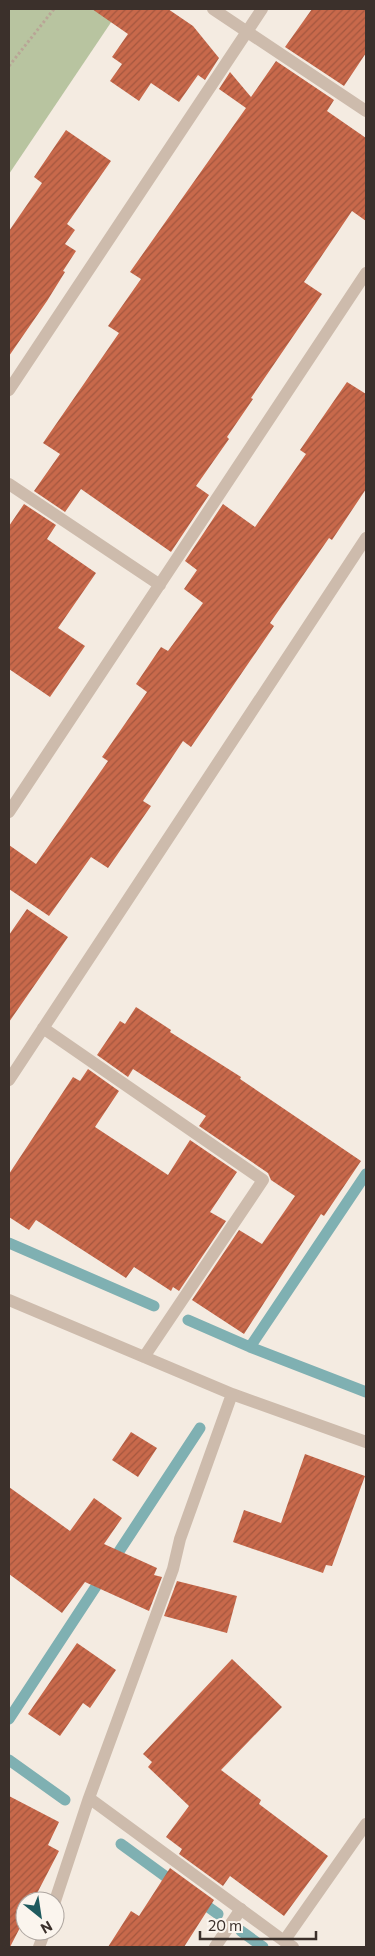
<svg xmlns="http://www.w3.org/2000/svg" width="375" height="1956" viewBox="0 0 375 1956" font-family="Commissioner,sans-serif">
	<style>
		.park { fill: #b8c4a0 }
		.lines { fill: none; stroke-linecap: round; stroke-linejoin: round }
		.stream { stroke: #7fb0b2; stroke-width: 11 }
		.building { fill: url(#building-hatch) }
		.path { stroke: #b9a596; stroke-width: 3; stroke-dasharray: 2.5 2.5; stroke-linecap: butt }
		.service { stroke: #cdbbac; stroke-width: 12 }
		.minor { stroke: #cdbbac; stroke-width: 12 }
	</style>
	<defs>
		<pattern id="building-hatch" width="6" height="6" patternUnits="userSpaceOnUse" patternTransform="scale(1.25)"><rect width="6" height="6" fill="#c8694b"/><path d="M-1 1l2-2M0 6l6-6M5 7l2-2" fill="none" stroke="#a4573f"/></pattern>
	</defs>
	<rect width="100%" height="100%" fill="#f4ebe1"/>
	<!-- park -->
	<path class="park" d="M 9,9 L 120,9 L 9,174 Z"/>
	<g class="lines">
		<!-- stream -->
		<path class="stream" d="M 366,1174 L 250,1347 L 366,1392
			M 9,1243 L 154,1306
			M 188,1320 L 250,1347
			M 9,1719 L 200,1428
			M 9,1760 L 65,1800
			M 121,1844 L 169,1879
			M 197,1899 L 218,1914
			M 241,1931 L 263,1947"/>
	</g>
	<!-- building -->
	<path class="building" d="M 92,9 L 168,9 L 193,26 L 219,58 L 205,80 L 198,75 L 179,102 L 151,83 L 139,101 L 110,81 L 122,64 L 112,57 L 128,34 Z
		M 312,9 L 366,9 L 366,53 L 344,86 L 285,47 Z
		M 276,61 L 334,100 L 327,111 L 366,138 L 366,221 L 352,211 L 304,282 L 322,294 L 251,398 L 253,399 L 227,437 L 229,439 L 196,486 L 209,495 L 171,552 L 81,489 L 65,512 L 34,491 L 60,454 L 43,443 L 119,333 L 108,326 L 141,279 L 130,272 L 246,108 L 219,89 L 230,72 L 251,97 Z
		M 66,130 L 111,161 L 67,224 L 75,230 L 65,244 L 76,251 L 63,271 L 65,272 L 47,301 L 9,356 L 9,231 L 42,183 L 34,177 Z
		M 347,382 L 366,394 L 366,489 L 332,540 L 329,538 L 270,623 L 274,626 L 191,747 L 183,741 L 143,801 L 151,806 L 108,868 L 91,857 L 49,916 L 9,889 L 9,845 L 36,864 L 108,761 L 102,757 L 147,692 L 136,684 L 161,647 L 168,651 L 203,603 L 184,589 L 197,570 L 185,561 L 223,504 L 255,527 L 306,454 L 300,450 Z
		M 24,504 L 56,525 L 47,539 L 96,573 L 58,628 L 85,646 L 50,697 L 9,669 L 9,526 Z
		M 27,909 L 68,937 L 9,1022 L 9,935 Z
		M 136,1007 L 171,1030 L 170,1032 L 241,1077 L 240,1079 L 361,1161 L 324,1216 L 321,1214 L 244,1334 L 192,1300 L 239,1230 L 262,1244 L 295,1196 L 271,1180 L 268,1173 L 199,1126 L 206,1116 L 133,1069 L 128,1077 L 97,1055 L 120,1021 L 125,1024 Z
		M 88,1069 L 119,1091 L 95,1127 L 168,1175 L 190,1140 L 237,1172 L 210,1212 L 226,1221 L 179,1291 L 173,1287 L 171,1291 L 134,1267 L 126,1278 L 36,1220 L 29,1230 L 9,1217 L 9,1174 L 73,1077 L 80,1081 Z
		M 131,1432 L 157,1448 L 138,1477 L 112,1460 Z
		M 305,1454 L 365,1476 L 332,1566 L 326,1565 L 323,1573 L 233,1542 L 244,1510 L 281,1523 Z
		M 9,1487 L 70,1531 L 94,1498 L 122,1518 L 104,1544 L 157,1568 L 154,1575 L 162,1577 L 149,1611 L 85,1582 L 62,1613 L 9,1574 Z
		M 177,1581 L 237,1596 L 227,1633 L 164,1616 Z
		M 77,1643 L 116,1670 L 90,1708 L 83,1703 L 60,1736 L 28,1714 Z
		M 232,1659 L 282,1707 L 221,1770 L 261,1800 L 259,1804 L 328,1856 L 284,1916 L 230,1876 L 223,1886 L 179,1854 L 182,1849 L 166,1837 L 189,1806 L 148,1767 L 152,1762 L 143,1754 Z
		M 9,1796 L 59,1822 L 48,1845 L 59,1851 L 33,1901 L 25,1901 L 25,1918 L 10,1947 Z
		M 170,1868 L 214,1900 L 184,1947 L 108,1947 L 131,1911 L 139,1916 Z"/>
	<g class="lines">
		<!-- path -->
		<path class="path" d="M 9,66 L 54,9"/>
		<!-- service -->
		<path class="service" d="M 215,1947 L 241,1909"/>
		<!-- minor -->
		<path class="minor" d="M 213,9 L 366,111
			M 9,390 L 262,9
			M 9,484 L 160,585
			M 9,812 L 366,273
			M 43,1028 L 263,1180 L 144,1357
			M 9,1080 L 366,538
			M 9,1300 L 232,1394 L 366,1442
			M 89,1798 L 284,1941
			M 55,1901 L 89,1798 L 173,1569 L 180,1539 L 232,1394
			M 39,1947 L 45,1931
			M 293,1947 L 284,1941 L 366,1824"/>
	</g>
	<!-- border -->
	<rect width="375" height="1956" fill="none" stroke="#3b302b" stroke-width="20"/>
	<!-- north arrow -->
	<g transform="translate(40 1916) rotate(150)"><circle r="24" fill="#fbf5ee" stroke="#aea6a0"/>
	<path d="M0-4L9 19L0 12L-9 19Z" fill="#1f5a5e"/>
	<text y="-8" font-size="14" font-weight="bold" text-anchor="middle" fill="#3b302b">N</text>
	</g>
	<!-- scale -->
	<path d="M200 1931v8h116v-8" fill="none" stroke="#3b302b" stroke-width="2.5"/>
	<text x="208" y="1931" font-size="15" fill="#3b302b" stroke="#fbf5ee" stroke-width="4" paint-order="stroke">20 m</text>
</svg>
